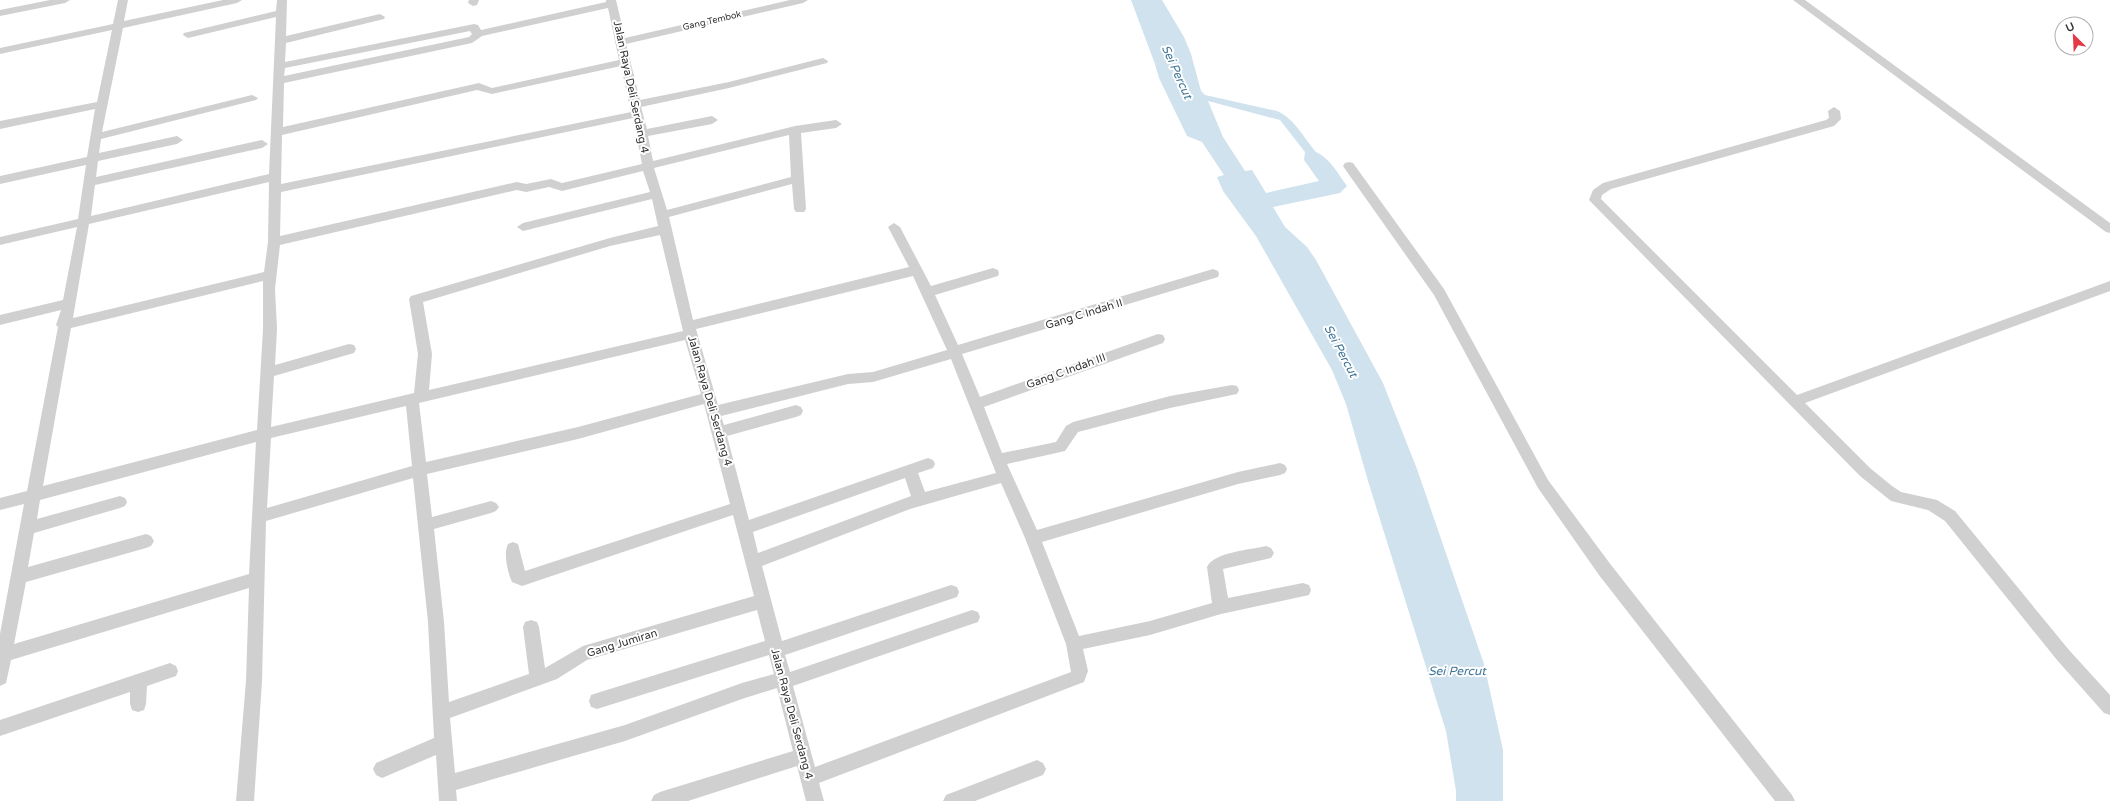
<svg xmlns="http://www.w3.org/2000/svg" width="2110" height="801" viewBox="0 0 2110 801" font-family="'Varela Round',sans-serif">
	<style>
		.water { fill: #cfe2ee; fill-rule: evenodd }
		.lines { fill: none; stroke-linecap: round; stroke-linejoin: round }
		.minor { fill: #d0d0d0; fill-rule: evenodd }
		.labels { text-anchor: middle; dominant-baseline: central; stroke-width: 4; stroke-linejoin: round; paint-order: stroke }
		.far-street-label { font-size: 9px; fill: #333; stroke: #fff }
		.street-label { font-size: 11px; fill: #333; stroke: #fff }
		.water-label { font-size: 12px; font-style: italic; fill: #3f7597; stroke: #fff }
	</style>
	<rect width="100%" height="100%" fill="#fff"/>
	<!-- water -->
	<path class="water" d="M 1131,0 L 1162,0 L 1184,37 L 1191,54 L 1201,91 L 1205,95 L 1277,111 C 1295,119 1303,137 1316,152 C 1330,158 1338,174 1347,186 L 1340,193 L 1273,207 L 1285,227 L 1307,247 L 1316,260 L 1383,383 L 1417,469 L 1484,664 L 1503,750 L 1503,801 L 1456,801 L 1456,791 L 1446,731 L 1368,481 L 1346,404 L 1332,370 L 1256,236 L 1223,191 L 1217,177 L 1224,175 L 1202,142 L 1187,136 L 1159,78 L 1155,64 ZM 1208,101 L 1280,120 L 1305,152 L 1304,160 L 1319,181 L 1266,193 L 1252,170 L 1245,171 L 1223,137 Z"/>
	<g class="lines">
		<!-- minor -->
		<path class="minor" d="M 50,0 L 70,0 L 65,3 L 0,16 L 0,10 Z
			M 118,0 L 128,0 L 124,21 L 223,0 L 242,0 L 237,3 L 123,28 L 102,132 L 252,95 L 258,98 L 256,100 L 101,139 L 99,153 L 177,136 L 183,140 L 177,144 L 98,161 L 96,177 L 262,140 L 268,144 L 262,148 L 95,185 L 91,216 L 269,174 L 276,17 L 188,38 L 183,35 L 184,33 L 276,11 L 277,0 L 287,0 L 286,36 L 380,14 L 385,17 L 384,19 L 286,43 L 285,62 L 474,24 L 478,25 L 481,30 L 606,2 L 606,0 L 616,0 L 625,38 L 790,0 L 808,0 L 803,3 L 626,44 L 640,100 L 729,82 L 823,58 L 828,61 L 827,63 L 729,88 L 641,107 L 647,129 L 712,116 L 718,120 L 712,124 L 648,136 L 653,161 L 795,126 L 836,120 L 842,124 L 836,128 L 801,133 L 806,209 L 804,212 L 796,212 L 794,209 L 792,184 L 669,217 L 693,320 L 909,267 L 888,227 L 894,223 L 900,227 L 931,286 L 993,268 L 998,270 L 999,273 L 998,276 L 935,295 L 958,345 L 1213,269 L 1218,271 L 1219,274 L 1218,277 L 962,354 L 980,397 L 1158,334 L 1163,335 L 1165,339 L 1163,343 L 984,407 L 1002,453 L 1056,442 L 1066,426 L 1073,422 L 1170,396 L 1232,385 L 1237,386 L 1239,390 L 1237,394 L 1232,395 L 1170,408 L 1078,432 L 1065,451 L 1007,464 L 1037,530 L 1238,472 L 1280,463 L 1285,465 L 1287,469 L 1285,473 L 1280,475 L 1238,484 L 1042,542 L 1079,636 L 1150,621 L 1212,603 L 1207,567 C 1214,552 1250,550 1266,546 L 1271,548 L 1274,553 L 1271,558 L 1223,569 L 1228,598 L 1303,583 L 1309,585 L 1311,590 L 1309,595 L 1221,614 L 1150,635 L 1083,649 L 1088,671 L 1084,682 L 819,783 L 824,801 L 806,801 L 797,766 L 688,801 L 651,801 L 654,795 L 660,792 L 793,751 L 777,688 L 742,699 L 625,741 L 456,790 L 457,801 L 439,801 L 436,755 L 382,778 L 376,775 L 373,769 L 376,763 L 434,738 L 428,622 L 413,478 L 266,521 L 262,681 L 254,801 L 236,801 L 246,681 L 249,588 L 11,660 L 6,683 L 0,686 L 0,634 L 24,504 L 0,510 L 0,498 L 27,491 L 58,327 L 56,325 L 61,310 L 0,325 L 0,315 L 63,300 L 77,227 L 0,245 L 0,237 L 78,219 L 86,165 L 0,184 L 0,176 L 87,157 L 95,109 L 0,129 L 0,121 L 97,102 L 112,30 L 0,54 L 0,48 L 113,24 ZM 608,8 L 619,60 L 492,88 L 479,83 L 283,127 L 284,83 L 472,43 L 482,36 ZM 470,31 L 472,34 L 469,37 L 284,76 L 285,68 ZM 621,66 L 631,112 L 281,184 L 282,135 L 477,90 L 492,94 ZM 633,118 L 642,164 L 562,183 L 551,179 L 526,184 L 517,182 L 280,236 L 281,192 ZM 789,135 L 791,177 L 667,210 L 654,168 ZM 643,171 L 650,192 L 523,223 L 517,227 L 523,231 L 652,199 L 658,226 L 610,238 L 411,296 L 409,299 L 418,354 L 414,393 L 271,427 L 274,376 L 354,353 L 356,349 L 354,345 L 349,344 L 275,365 L 277,329 L 275,289 L 280,245 L 517,190 L 526,192 L 549,187 L 562,191 ZM 269,182 L 268,242 L 264,272 L 73,318 L 89,224 ZM 660,235 L 683,331 L 429,390 L 432,354 L 423,302 L 610,246 ZM 913,276 L 947,350 L 873,372 L 848,374 L 718,405 L 696,329 ZM 263,281 L 263,329 L 257,430 L 43,486 L 71,328 ZM 685,340 L 701,394 L 578,427 L 426,462 L 419,403 ZM 951,359 L 996,473 L 925,492 L 918,473 L 933,468 L 935,464 L 933,460 L 928,458 L 749,520 L 727,436 L 796,417 L 801,415 L 803,411 L 801,407 L 796,405 L 724,425 L 721,416 L 848,384 L 873,382 ZM 704,404 L 730,504 L 525,571 L 518,544 L 513,542 L 508,544 C 503,554 508,573 512,582 L 522,586 L 733,515 L 754,596 L 583,646 L 545,668 L 539,627 L 537,622 L 531,620 L 525,622 L 523,627 L 529,674 L 449,702 L 444,622 L 434,529 L 491,513 L 496,511 L 499,507 L 496,503 L 491,501 L 432,517 L 427,474 L 578,439 ZM 406,406 L 412,466 L 267,508 L 271,438 ZM 256,442 L 249,574 L 14,644 L 26,582 L 146,548 L 151,546 L 154,541 L 151,536 L 146,534 L 28,567 L 34,533 L 120,508 L 125,506 L 127,502 L 125,498 L 120,496 L 37,519 L 40,500 ZM 905,478 L 911,496 L 758,553 L 753,532 ZM 1001,483 L 1025,538 L 1066,644 L 1071,672 L 815,767 L 793,686 L 972,624 L 978,622 L 980,617 L 978,612 L 972,610 L 790,672 L 785,655 L 951,599 L 957,597 L 959,592 L 957,587 L 951,585 L 782,641 L 762,566 L 910,509 ZM 757,610 L 765,641 L 597,693 L 591,695 L 589,701 L 591,707 L 597,709 L 769,655 L 774,674 L 742,683 L 625,725 L 455,773 L 450,718 L 557,679 L 587,660 Z
			M 469,0 L 479,0 L 477,5 L 473,6 L 468,3 Z
			M 1793,0 L 1805,0 L 2110,223 L 2110,233 L 2106,232 Z
			M 1834,107 L 1840,111 L 1841,119 L 1834,126 L 1611,189 L 1602,195 L 1601,199 L 1797,395 L 2110,281 L 2110,291 L 1805,403 L 1870,468 L 1892,486 L 1901,492 L 1937,500 L 1955,511 L 2069,650 L 2110,695 L 2110,715 L 2104,713 L 2057,660 L 1945,521 L 1928,510 L 1891,501 L 1860,476 L 1589,200 L 1593,190 L 1603,183 L 1826,120 L 1829,118 L 1828,111 Z
			M 1349,162 L 1353,163 L 1444,289 L 1548,480 L 1611,565 L 1792,795 L 1795,801 L 1775,801 L 1599,575 L 1538,488 L 1434,295 L 1345,169 L 1343,166 L 1345,163 Z
			M 170,663 L 176,666 L 178,671 L 176,676 L 147,686 L 146,704 L 144,710 L 138,712 L 132,710 L 130,704 L 130,692 L 0,736 L 0,720 Z
			M 1037,760 L 1043,763 L 1046,769 L 1043,775 L 975,801 L 943,801 L 946,795 Z"/>
	</g>
	<g class="labels">
		<!-- far-street labels -->
		<g class="far-street-label">
			<text transform="translate(712 21) rotate(-13)">Gang Tembok</text>
		</g>
		<!-- street labels -->
		<g class="street-label">
			<text transform="translate(631 87) rotate(78)">Jalan Raya Deli Serdang 4</text>
			<text transform="translate(1084 314) rotate(-17)">Gang C Indah II</text>
			<text transform="translate(1066 371) rotate(-20)">Gang C Indah III</text>
			<text transform="translate(710 401) rotate(74)">Jalan Raya Deli Serdang 4</text>
			<text transform="translate(622 643) rotate(-17)">Gang Jumiran</text>
			<text transform="translate(792 714) rotate(75)">Jalan Raya Deli Serdang 4</text>
		</g>
		<!-- water labels -->
		<g class="water-label">
			<text transform="translate(1177 72) rotate(66)">Sei Percut</text>
			<text transform="translate(1341 351) rotate(62)">Sei Percut</text>
			<text x="1457" y="671">Sei Percut</text>
		</g>
	</g>
	<!-- north arrow -->
	<g transform="translate(2074 36) rotate(336)"><circle r="19" fill="#ffffff" stroke="#adadad"/>
	<path d="M0-3L7 15L0 10L-7 15Z" fill="#e63946"/>
	<text y="-6" font-size="11" font-weight="bold" text-anchor="middle" fill="#333333">U</text>
	</g>
</svg>
